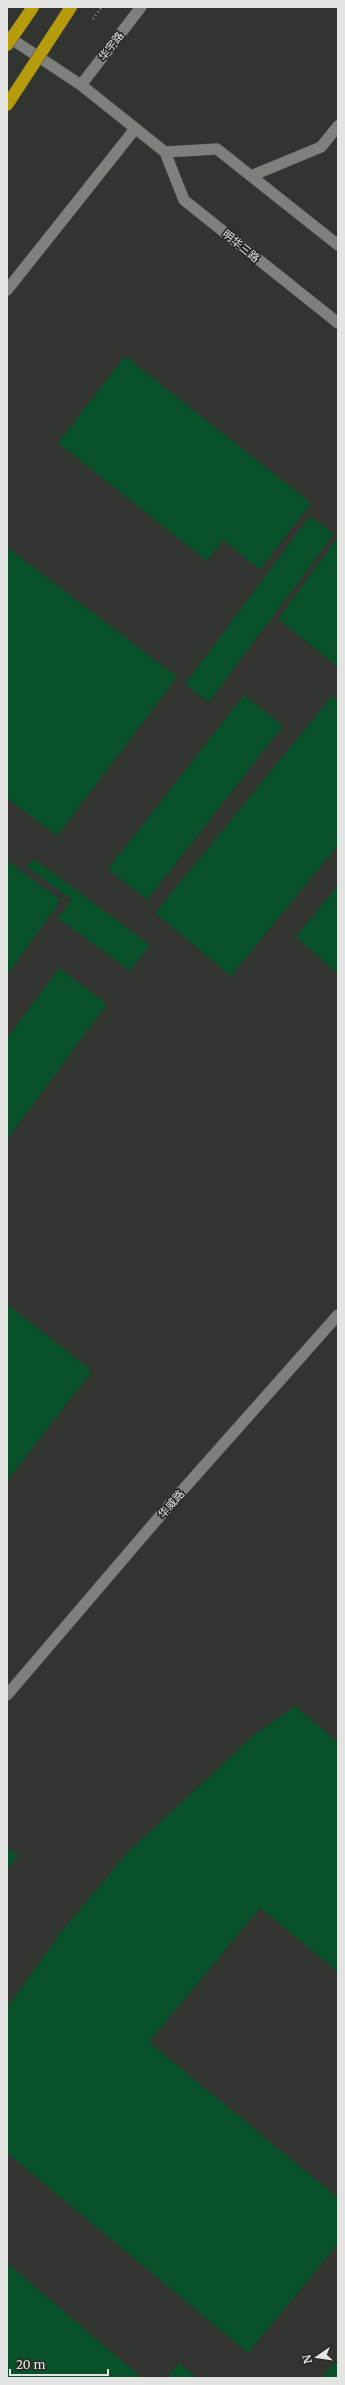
<svg xmlns="http://www.w3.org/2000/svg" width="345" height="2385" viewBox="0 0 345 2385" font-family="Merriweather,'Noto Sans SC',serif">
	<style>
		.building { fill: #09512a }
		.lines { fill: none; stroke-linecap: round; stroke-linejoin: round }
		.service-casing { stroke: #4f504c; stroke-width: 12 }
		.minor-casing { stroke: #4f504c; stroke-width: 12 }
		.path { stroke: #8d8f8b; stroke-width: 2.5; stroke-dasharray: 1 3; stroke-linecap: butt }
		.service { stroke: #7e817b; stroke-width: 11 }
		.minor { stroke: #7e817b; stroke-width: 11 }
		.motorway-bridge-casing { stroke: #4f504c; stroke-width: 13; stroke-linecap: butt }
		.motorway-bridge { stroke: #b69b0a; stroke-width: 12 }
		.labels { text-anchor: middle; dominant-baseline: central; stroke-width: 3.5; stroke-linejoin: round; paint-order: stroke }
		.street-label { font-size: 11px; fill: #e4e5e2; stroke: #282a25 }
	</style>
	<rect width="100%" height="100%" fill="#32342f"/>
	<!-- building -->
	<path class="building" d="M 125,356 L 311,503 L 260,570 L 223,540 L 207,561 L 58,443 Z
		M 310,516 L 334,534 L 209,702 L 185,684 Z
		M 338,537 L 338,667 L 278,619 Z
		M 7,547 L 177,677 L 57,836 L 7,798 Z
		M 244,695 L 283,726 L 147,900 L 108,869 Z
		M 332,696 L 338,701 L 338,845 L 231,976 L 155,913 Z
		M 34,859 L 150,945 L 130,971 L 58,918 L 72,900 L 27,867 Z
		M 7,861 L 61,900 L 7,975 Z
		M 338,885 L 338,974 L 296,937 Z
		M 59,968 L 107,1004 L 7,1140 L 7,1038 Z
		M 7,1304 L 92,1371 L 7,1481 Z
		M 295,1706 L 338,1742 L 338,1972 L 260,1908 L 149,2042 L 338,2198 L 338,2244 L 248,2353 L 7,2153 L 7,2008 L 60,1933 L 129,1851 L 254,1735 Z
		M 7,1847 L 18,1856 L 7,1870 Z
		M 7,2263 L 142,2378 L 7,2378 Z
		M 338,2359 L 338,2378 L 321,2378 Z
		M 179,2363 L 197,2378 L 166,2378 Z"/>
	<g class="lines">
		<!-- service casing -->
		<g class="service-casing">
			<path id="service" d="M 251,176 L 321,147 L 338,126"/>
		</g>
		<!-- minor casing -->
		<g class="minor-casing">
			<path id="minor" d="M 7,36 L 81,85 L 165,152 L 184,200 L 338,323
				M 81,85 L 141,7
				M 165,152 L 217,149 L 338,245
				M 7,290 L 135,129
				M 7,1695 L 172,1502 L 338,1315"/>
		</g>
		<!-- path -->
		<path class="path" d="M 93,19 L 102,7"/>
		<!-- service -->
		<use href="#service" class="service"/>
		<!-- minor -->
		<use href="#minor" class="minor"/>
		<!-- motorway-bridge casing -->
		<g class="motorway-bridge-casing">
			<path id="motorway-bridge" d="M 7,45 L 33,7
				M 7,105 L 71,7"/>
		</g>
		<!-- motorway-bridge -->
		<use href="#motorway-bridge" class="motorway-bridge"/>
	</g>
	<g class="labels">
		<!-- street labels -->
		<g class="street-label">
			<text transform="translate(111 46) rotate(-52)">华宇路</text>
			<text transform="translate(241 246) rotate(39)">明华三路</text>
			<text transform="translate(171 1504) rotate(-49)">华威路</text>
		</g>
	</g>
	<!-- border -->
	<rect width="345" height="2385" fill="none" stroke="#e4e5e2" stroke-width="16"/>
	<!-- north arrow -->
	<g transform="translate(317 2357) rotate(257)" stroke="#282a25" stroke-width="3" paint-order="stroke">
	<path d="M0-3L7 15L0 10L-7 15Z" fill="#e4e5e2"/>
	<text y="-6" font-size="11" font-weight="bold" text-anchor="middle" fill="#e4e5e2">N</text>
	</g>
	<!-- scale -->
	<path d="M10 2369v6h98v-6" fill="none" stroke="#e4e5e2" stroke-width="2"/>
	<text x="16" y="2369" font-size="12" fill="#e4e5e2" stroke="#282a25" stroke-width="3" paint-order="stroke">20 m</text>
</svg>
